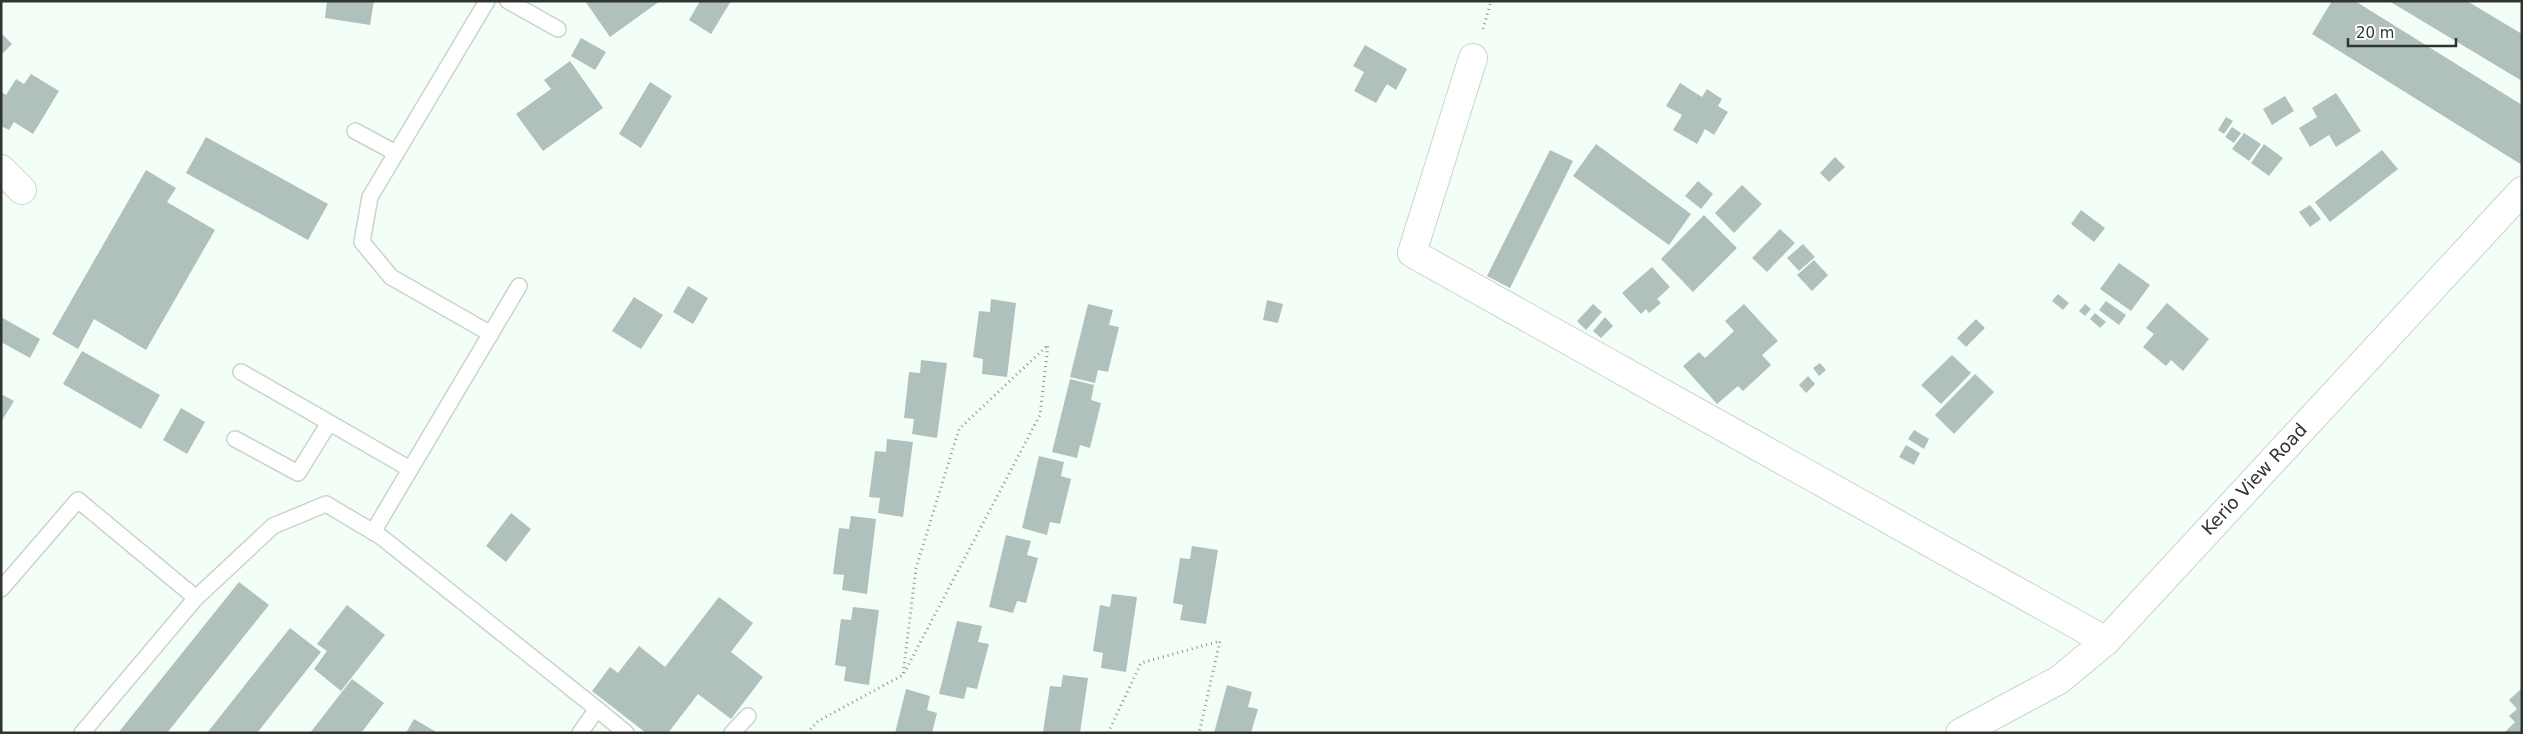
<svg xmlns="http://www.w3.org/2000/svg" width="2523" height="734" viewBox="0 0 2523 734" font-family="'DejaVu Sans',sans-serif">
	<style>
		.building { fill: #b0c0bd }
		.lines { fill: none; stroke-linecap: round; stroke-linejoin: round }
		.service-casing { stroke: #c9d4cb; stroke-width: 18 }
		.minor-casing { stroke: #c9d4cb; stroke-width: 30 }
		.path { stroke: #8d958e; stroke-width: 3; stroke-dasharray: 1 4; stroke-linecap: butt }
		.service { stroke: #fff; stroke-width: 15 }
		.minor { stroke: #fff; stroke-width: 28 }
		.labels { text-anchor: middle; dominant-baseline: central; stroke-width: 4.5; stroke-linejoin: round; paint-order: stroke }
		.street-label { font-size: 18px; fill: #303430; stroke: #fff }
	</style>
	<rect width="100%" height="100%" fill="#f3fff6"/>
	<g class="building">
		<path d="M327,1h47l-4,24 -45,-7z"/>
		<path d="M585,1h75l-50,36z"/>
		<path d="M700,1h31l-20,33 -22,-14z"/>
		<path d="M2332,1h23l167,104v60l-210,-131z"/>
		<path d="M2389,1h78l55,33v47z"/>
		<path d="M1,33l11,11 -11,11z"/>
		<path d="M581,38l25,14 -11,18 -24,-14z"/>
		<path d="M1365,45l42,24 -11,21 -9,-6 -11,19 -22,-12 10,-19 -11,-6z"/>
		<path d="M570,61l33,47 -60,43 -27,-37 35,-25 -7,-9z"/>
		<path d="M31,74l28,17 -26,43 -19,-12 -5,8 -8,-4v-34l5,3 10,-16 8,5z"/>
		<path d="M650,82l22,14 -31,52 -22,-14z"/>
		<path d="M1680,83l22,14 5,-8 15,10 -4,7 10,6 -14,23 -9,-6 -8,15 -24,-14 9,-15 -16,-9z"/>
		<path d="M2336,93l25,38 -25,16 -7,-12 -19,12 -11,-19 18,-11 -5,-9z"/>
		<path d="M2285,96l9,15 -22,14 -9,-16z"/>
		<path d="M2226,117l7,4 -9,13 -6,-4z"/>
		<path d="M2232,127l9,6 -7,10 -9,-6z"/>
		<path d="M2244,133l17,11 -12,17 -17,-12z"/>
		<path d="M206,137l122,67 -20,36 -122,-67z"/>
		<path d="M1596,144l95,70 -22,31 -96,-69z"/>
		<path d="M2264,144l19,14 -14,18 -18,-13z"/>
		<path d="M1550,150l23,11 -63,127 -23,-12z"/>
		<path d="M2382,150l16,19 -68,53 -15,-20z"/>
		<path d="M1835,157l10,10 -16,15 -9,-9z"/>
		<path d="M146,170l30,18 -9,14 48,28 -69,120 -52,-31 -16,30 -26,-15z"/>
		<path d="M1698,181l15,13 -12,15 -16,-13z"/>
		<path d="M1742,185l20,19 -28,29 -19,-20z"/>
		<path d="M2310,205l11,14 -11,8 -11,-15z"/>
		<path d="M2081,210l24,18 -11,14 -23,-18z"/>
		<path d="M1704,215l33,33 -44,44 -32,-33z"/>
		<path d="M1780,229l15,14 -28,29 -15,-14z"/>
		<path d="M1803,244l12,13 -16,14 -12,-13z"/>
		<path d="M1814,260l14,15 -16,16 -15,-16z"/>
		<path d="M2119,263l31,22 -19,26 -31,-22z"/>
		<path d="M1652,267l18,20 -13,12 4,4 -12,10 -3,-4 -5,5 -19,-21z"/>
		<path d="M688,286l20,12 -15,26 -20,-12z"/>
		<path d="M2058,294l11,9 -6,7 -11,-9z"/>
		<path d="M634,297l29,18 -22,34 -29,-18z"/>
		<path d="M991,299l25,4 -9,74 -25,-3 1,-15 -10,-2 6,-46 11,1z"/>
		<path d="M1267,300l16,4 -5,19 -15,-3z"/>
		<path d="M2106,301l20,14 -7,10 -20,-15z"/>
		<path d="M2167,303l42,36 -26,32 -12,-11 -5,6 -23,-19 11,-13 -8,-6z"/>
		<path d="M1088,304l25,6 -4,15 10,2 -11,45 -10,-2 -3,13 -25,-6z"/>
		<path d="M1593,304l9,8 -16,18 -9,-9z"/>
		<path d="M1744,304l34,37 -16,14 9,10 -28,26 -5,-5 -21,18 -34,-38 16,-14 6,6 29,-27 -9,-10z"/>
		<path d="M2085,304l6,5 -6,7 -6,-5z"/>
		<path d="M2095,313l11,9 -6,6 -10,-9z"/>
		<path d="M1,317l39,22 -10,19 -29,-16z"/>
		<path d="M1605,317l8,9 -12,12 -8,-7z"/>
		<path d="M1976,319l9,9 -19,19 -9,-9z"/>
		<path d="M82,351l78,44 -19,34 -78,-45z"/>
		<path d="M1952,355l19,18 -30,31 -20,-19z"/>
		<path d="M921,360l26,3 -10,75 -25,-4 2,-15 -10,-1 5,-46 11,1z"/>
		<path d="M1820,363l6,7 -7,6 -6,-8z"/>
		<path d="M1975,374l19,18 -40,42 -19,-19z"/>
		<path d="M1808,376l7,8 -9,9 -7,-8z"/>
		<path d="M1070,379l24,6 -3,15 10,3 -11,45 -10,-3 -3,13 -25,-6z"/>
		<path d="M1,394l13,7 -13,21z"/>
		<path d="M181,408l24,14 -18,32 -24,-14z"/>
		<path d="M1914,430l15,9 -5,10 -16,-10z"/>
		<path d="M887,439l26,3 -10,75 -25,-4 2,-15 -11,-1 6,-46 11,1z"/>
		<path d="M1906,445l14,8 -6,12 -15,-8z"/>
		<path d="M1039,456l25,6 -3,14 10,3 -11,45 -10,-2 -3,13 -25,-7z"/>
		<path d="M511,513l20,16 -25,33 -20,-16z"/>
		<path d="M851,516l25,3 -9,75 -25,-4 2,-15 -11,-1 6,-46 10,1z"/>
		<path d="M1006,535l25,6 -4,14 11,3 -12,45 -9,-2 -4,12 -24,-6z"/>
		<path d="M1192,546l26,4 -12,74 -26,-4 3,-15 -10,-2 7,-45 10,1z"/>
		<path d="M239,582l30,23 -102,128h-49z"/>
		<path d="M1112,594l25,3 -11,75 -25,-4 2,-15 -10,-2 7,-46 10,2z"/>
		<path d="M719,597l34,26 -22,29 32,25 -32,42 -33,-25 -30,39h-22l-54,-42 18,-24 8,6 21,-27 26,21z"/>
		<path d="M347,605l38,30 -44,56 -27,-22 13,-18 -10,-7z"/>
		<path d="M853,607l26,3 -10,75 -25,-4 2,-14 -11,-2 6,-46 10,1z"/>
		<path d="M957,621l25,5 -4,16 11,2 -12,45 -10,-2 -3,12 -25,-5z"/>
		<path d="M290,628l31,24 -64,81h-50z"/>
		<path d="M1063,675l25,3 -8,55 -37,-1 7,-46 11,1z"/>
		<path d="M352,679l32,24 -23,30h-51z"/>
		<path d="M1227,685l25,7 -4,15 10,2 -7,24h-37z"/>
		<path d="M2522,688v45h-15l-1,-2 9,-9 -6,-6 8,-7 -8,-9z"/>
		<path d="M906,689l24,7 -3,14 10,3 -5,20h-37z"/>
		<path d="M414,719l24,14h-32z"/>
	</g>
	<g class="lines">
		<defs>
			<g id="service">
				<path d="M487,1l-117,196 -8,45 29,35 100,57"/>
				<path d="M508,1l50,28"/>
				<path d="M355,131l41,22"/>
				<path d="M241,372l169,97"/>
				<path d="M235,439l63,34 31,-50"/>
				<path d="M373,532l146,-246"/>
				<path d="M1,589l77,-89 118,98"/>
				<path d="M597,709l29,24"/>
				<path d="M82,733l114,-135 77,-72 53,-22 54,32 217,173 -17,24"/>
				<path d="M732,733l16,-17"/>
			</g>
			<g id="minor">
				<path d="M1473,58l-61,195 694,388"/>
				<path d="M1,169l21,21"/>
				<path d="M1960,733l99,-53 47,-39 416,-450"/>
			</g>
		</defs>
		<use href="#service" class="service-casing"/>
		<use href="#minor" class="minor-casing"/>
		<g class="path">
			<path d="M1483,29l8,-28"/>
			<path d="M807,733l11,-12 85,-46 137,-260 8,-70 -89,84 -43,139 -13,107"/>
			<path d="M1108,733l33,-70 79,-22 -21,92"/>
		</g>
		<use href="#service" class="service"/>
		<use href="#minor" class="minor"/>
	</g>
	<g class="labels">
		<g class="street-label">
			<text transform="translate(2254 479) rotate(-47)">Kerio View Road</text>
		</g>
	</g>
	<rect width="2523" height="734" fill="none" stroke="#303430" stroke-width="5"/>
	<path d="M2348 38v8h108v-8" fill="none" stroke="#303430" stroke-width="2.5"/>
	<text x="2356" y="38" font-size="15" fill="#303430" stroke="#ffffff" stroke-width="4" paint-order="stroke">20 m</text>
</svg>
